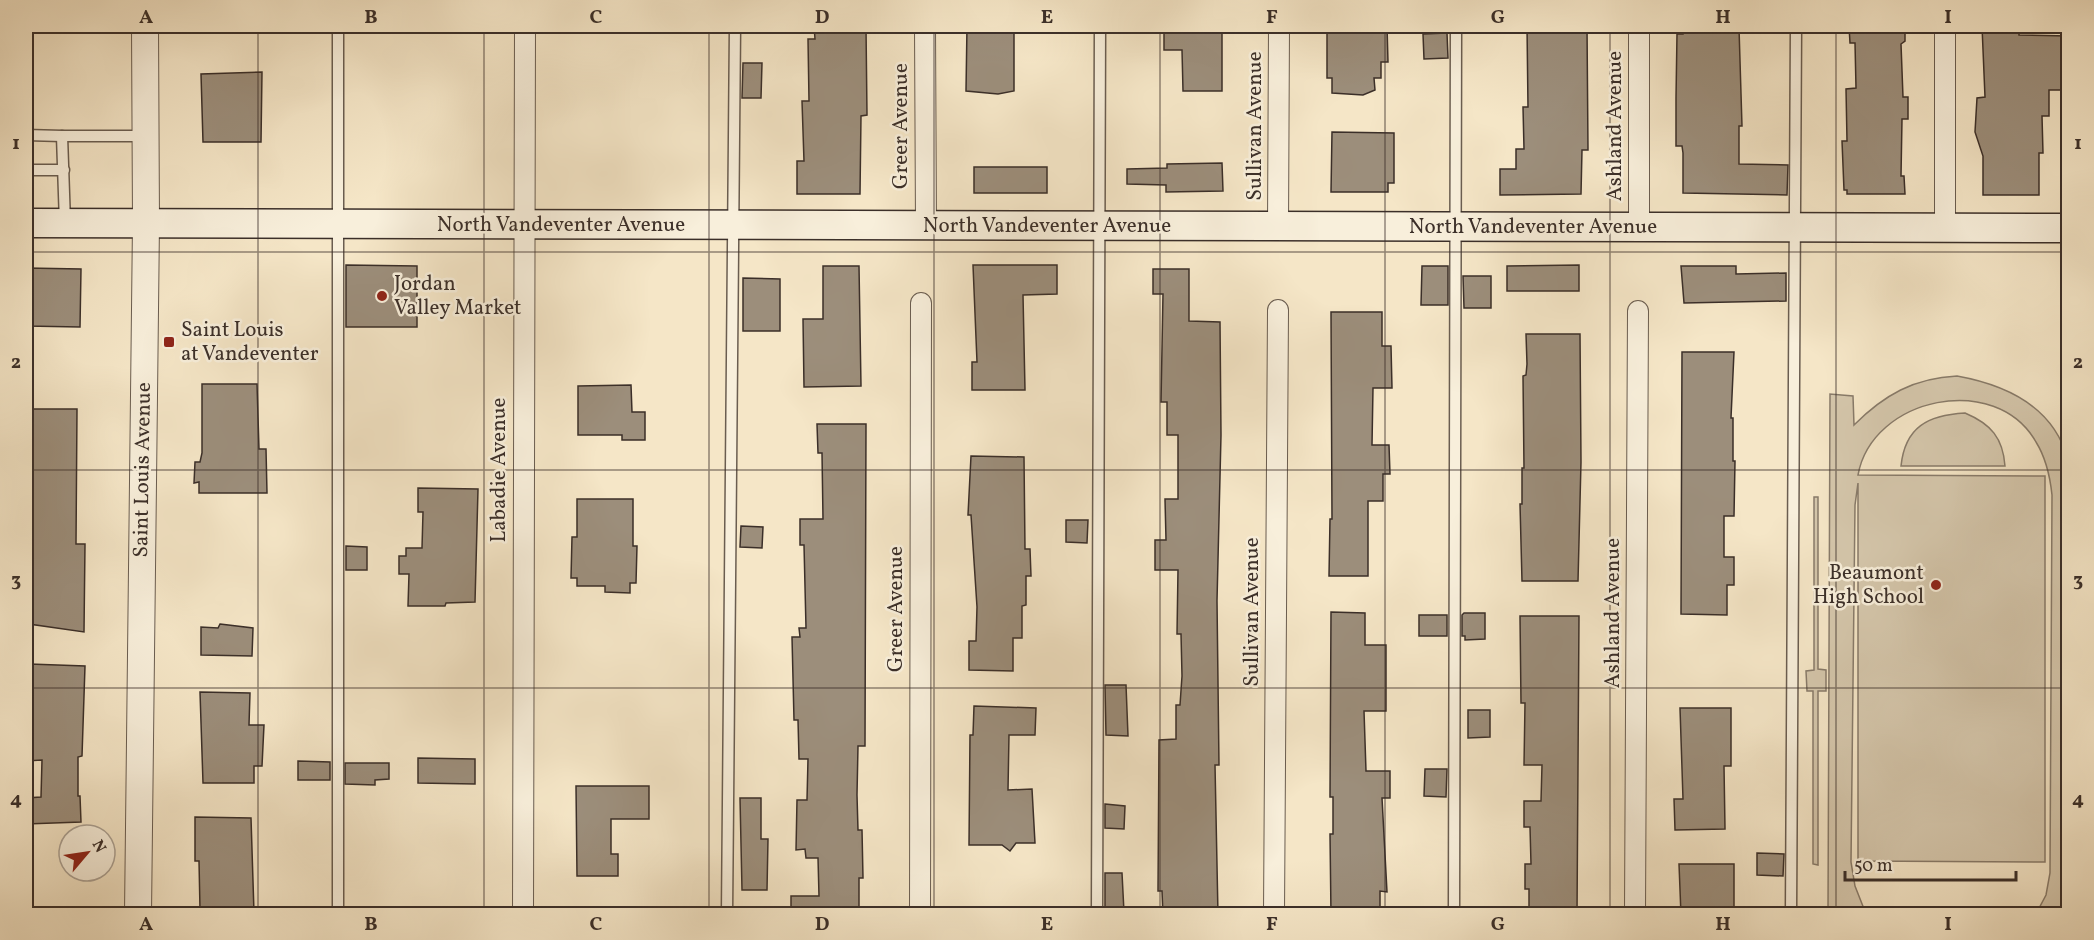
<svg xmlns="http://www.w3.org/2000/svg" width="2094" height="940" viewBox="0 0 2094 940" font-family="Vollkorn,serif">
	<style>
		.green { fill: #d5c7ac; stroke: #887b6a; stroke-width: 1.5 }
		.building { fill: #9c8e7b; stroke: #3b2f29; stroke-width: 1.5 }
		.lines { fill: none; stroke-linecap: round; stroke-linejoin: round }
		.service-casing { stroke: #6a5d50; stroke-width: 13 }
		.minor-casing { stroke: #6a5d50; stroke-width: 22 }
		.tertiary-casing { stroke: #6a5d50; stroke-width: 28 }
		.secondary-casing { stroke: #3b2f29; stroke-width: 31 }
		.service { stroke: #f8efdb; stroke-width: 10 }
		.minor { stroke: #f8efdb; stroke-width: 20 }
		.tertiary { stroke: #f8efdb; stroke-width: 26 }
		.secondary { stroke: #f8efdb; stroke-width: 28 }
		.grid { fill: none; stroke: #3b2f29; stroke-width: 1.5; stroke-opacity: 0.55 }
		.poi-dot { fill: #8f2418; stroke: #f8efdb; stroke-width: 2 }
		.labels { text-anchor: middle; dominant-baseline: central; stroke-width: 5; stroke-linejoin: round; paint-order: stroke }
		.street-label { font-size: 21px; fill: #3b2f29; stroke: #f8efdb }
		.poi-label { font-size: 21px; fill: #3b2f29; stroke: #f8efdb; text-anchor: start }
		.neatline { fill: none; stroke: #3b2f29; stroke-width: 2 }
		.grid-label { font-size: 20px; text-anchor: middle; font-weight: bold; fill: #3b2f29 }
	</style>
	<rect width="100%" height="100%" fill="#f5e6c7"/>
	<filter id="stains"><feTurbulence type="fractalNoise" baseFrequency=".00333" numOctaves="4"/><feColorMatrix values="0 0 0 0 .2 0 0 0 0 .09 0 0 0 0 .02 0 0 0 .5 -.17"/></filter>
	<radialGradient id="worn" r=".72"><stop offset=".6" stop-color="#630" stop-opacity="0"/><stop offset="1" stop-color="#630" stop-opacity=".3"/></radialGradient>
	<g class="green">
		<path d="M1957,376c50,9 97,31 111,84v442l-5,12h-27l10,-19 4,-22 2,-378c-2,-19 -6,-37 -16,-53 -40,-71 -164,-45 -178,33l187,1v386l-187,-1v-378l-3,22 -4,357 4,24 11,28h-38l2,-520 23,2 1,29c30,-30 60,-47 103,-49z"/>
		<path d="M1965,413c26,11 38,25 40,53h-104c4,-39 27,-51 64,-53z"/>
		<path d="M1814,497h4v172l8,1v21h-8v174l-5,-1v-173h-6l-1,-20 8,-1z"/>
	</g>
	<g class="building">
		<path d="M814,26l52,1 1,88 -6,1 -1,78h-63v-33h7l-2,-60h7l-1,-62h7z"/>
		<path d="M967,26h47v65l-16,3 -32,-3z"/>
		<path d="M1164,26h58v65h-39l-1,-41h-18z"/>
		<path d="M1333,26h54l1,36h-7v16h-7l1,12 -12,5 -31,-2v-15h-5v-45h5z"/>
		<path d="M1527,26h60l1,124h-6l-1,44 -81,1v-26h16v-20h8l-1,-42h5z"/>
		<path d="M1849,26h56v15l-4,3 2,53h5v22h-6l-1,57h3l1,18h-58v-4h-3l-2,-49h5l-1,-52 10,-1 -1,-45h-5z"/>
		<path d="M1982,26h37v9l49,1v54h-19v26h-7l1,37h-4v42h-56v-39l-8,-24 2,-34 8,-1z"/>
		<path d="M1683,27l56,1 3,98h-3v38l49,1 -1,30 -104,-2v-40l-1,-7h-6v-48l1,-64h6z"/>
		<path d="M1447,33l1,25 -24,1 -1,-25z"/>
		<path d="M743,63h19l-1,35h-19z"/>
		<path d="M262,72l-1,70h-58l-2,-68z"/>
		<path d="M1332,132l62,1v50h-6v9h-57z"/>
		<path d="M1222,163l1,28 -57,1v-7l-39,-1v-15l40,-1v-4z"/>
		<rect x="974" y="167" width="73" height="26"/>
		<path d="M346,265l71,1v61h-71z"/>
		<path d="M973,265h84v29l-34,1 2,95h-53v-28h5z"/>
		<path d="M1579,265v26h-72v-25z"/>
		<path d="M823,266h36l2,120 -57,1 -1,-68h20z"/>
		<path d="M1422,266h26v39h-27z"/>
		<path d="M1681,266h55v8l50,-1v28l-102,2z"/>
		<path d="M26,268l55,1 -1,58 -54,-1z"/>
		<path d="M1153,269h36v52l31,1 1,113 -4,166 2,164h-4l3,150h-55l-1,-24h-4l1,-151 17,-1v-34h4l2,-29 -1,-42h-4l1,-64h-23v-30h11l-1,-41h13v-64h-11v-33h-6l2,-108h-10z"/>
		<path d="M1463,276h28v32h-27z"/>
		<path d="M743,278l37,1v52h-37z"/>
		<path d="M1331,312h51v34h9l1,42h-19l-1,57h17l1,29h-7v27h-15v75h-39l1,-57h2z"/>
		<path d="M1526,334h54l1,128 -3,119h-56l-2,-77h2v-36h2l-1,-92 3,-1 1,-11z"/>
		<path d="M1682,352h52l-3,66h2v43h2l-1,55h-10v41h10v28h-7v30l-46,-1z"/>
		<path d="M202,384h55l2,65h7l1,44h-68v-11l-5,1 1,-21h5l2,-9z"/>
		<path d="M631,385l1,27h13v28h-23v-5h-44v-49z"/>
		<path d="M26,409h51l-1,135h9l-1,88 -55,-8 2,-23 -5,-18z"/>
		<path d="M817,424h49l-1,322h-7l-1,49 1,35h4l1,48h-4v37h-68v-19h28l-1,-38h-12l-1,-9 -9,1 1,-50h10l1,-41h-9l-1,-39h-4l-2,-83h8l-1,-9h7l-2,-83h-4v-26h23l-1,-66h-4z"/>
		<path d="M971,456l53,1 1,92h5l1,27h-5v29l-4,1v32h-9v33l-44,-1v-29h7l1,-34 -6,-92h-3z"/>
		<path d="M418,488l60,1 -3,113 -29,1 -1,3h-37l1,-32h-10v-18h7v-8h16l1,-36h-5z"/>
		<path d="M577,499h56v47h4l-1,37h-6v10l-25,-1v-6h-28v-8h-6l1,-41h5z"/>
		<path d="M1066,520h22l-1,23 -21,-1z"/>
		<path d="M741,526l22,1 -1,21 -22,-1z"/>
		<path d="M346,546l21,1v23h-21z"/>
		<path d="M1331,612l34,1v32h21v66h-22l2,60h24v27h-8l5,94 -7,-1v24h-49l-1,-81h3v-37h-3z"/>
		<path d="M1464,613h21v26l-20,1v-4h-3v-21z"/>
		<rect x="1419" y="615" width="28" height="21"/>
		<path d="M1520,616h59l-2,299h-48v-26h-4v-25h6l-1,-37h-6v-26h17l1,-36h-18l1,-62h-4z"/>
		<path d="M220,624l33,4 -1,28 -51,-1v-28l17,1z"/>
		<path d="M29,664l56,2 -3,90 -4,1v39h2l1,26 -55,2v-26l15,-1 1,-37 -16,1z"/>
		<path d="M1105,685h21l2,51 -22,-1z"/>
		<path d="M200,692l50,1 -1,32h15l-2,41h-8v17h-51z"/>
		<path d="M974,706l62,2 -1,27h-26l-1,55 24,-1 3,54h-19l-6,8 -8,-6h-33l1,-110h3z"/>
		<path d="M1680,708h51v58h-7l1,63 -50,1 -1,-31h9z"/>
		<path d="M1468,710h22v27l-22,1z"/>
		<path d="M418,758l57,1v25l-57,-1z"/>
		<path d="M298,761l32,1v18h-32z"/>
		<path d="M345,763h44v16l-14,1v5l-30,-1z"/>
		<path d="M1425,769h22l-1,28 -22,-1z"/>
		<path d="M576,786h73v33h-38v35h7v22h-41z"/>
		<path d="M740,798h21v41h7l-1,51h-25z"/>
		<path d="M1105,804l20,2 -1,23 -19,-1z"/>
		<path d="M195,817l56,1 3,95h-33l-5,-4h-16l-1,-48h-4z"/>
		<path d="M1757,853l27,1 -1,22 -26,-1z"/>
		<path d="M1679,864h55v51h-53z"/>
		<path d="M1105,873h17l2,39 -19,1z"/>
	</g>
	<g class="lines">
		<defs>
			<g id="service">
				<path d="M338,26v888"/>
				<path d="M26,135l36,1"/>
				<path d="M26,170h38"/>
				<path d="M65,223l-3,-87h83"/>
				<path d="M727,914l8,-888"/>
				<path d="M1097,914l3,-888"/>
				<path d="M1454,914l2,-888"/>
				<path d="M1791,914l5,-888"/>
			</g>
			<g id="minor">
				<path d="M925,26l1,200"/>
				<path d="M1639,26v201"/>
				<path d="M1945,26v202"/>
				<path d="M1278,227l1,-201"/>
				<path d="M523,914l2,-888"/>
				<path d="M920,914l1,-611"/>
				<path d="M1274,914l4,-604"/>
				<path d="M1635,914l3,-603"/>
			</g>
			<path id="tertiary" d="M138,914l8,-691 -1,-197"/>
			<path id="secondary" d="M26,223l2042,5"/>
		</defs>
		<use href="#service" class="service-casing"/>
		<use href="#minor" class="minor-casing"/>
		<use href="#tertiary" class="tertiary-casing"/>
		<use href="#secondary" class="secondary-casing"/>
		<use href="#service" class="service"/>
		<use href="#minor" class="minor"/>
		<use href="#tertiary" class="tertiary"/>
		<use href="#secondary" class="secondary"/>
	</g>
	<path class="grid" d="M258,26v888M484,26v888M709,26v888M934,26v888M1160,26v888M1385,26v888M1610,26v888M1836,26v888M26,252h2042M26,470h2042M26,688h2042"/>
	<g class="poi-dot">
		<circle cx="382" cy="296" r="6"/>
		<rect x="163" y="336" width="12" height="12" rx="3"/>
		<circle cx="1936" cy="585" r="6"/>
	</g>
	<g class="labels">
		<g class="street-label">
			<text transform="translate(901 126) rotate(-90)">Greer Avenue</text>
			<text transform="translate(1255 126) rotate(-90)">Sullivan Avenue</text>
			<text transform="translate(1615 126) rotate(-90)">Ashland Avenue</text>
			<text x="561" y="225">North Vandeventer Avenue</text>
			<text x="1047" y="226">North Vandeventer Avenue</text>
			<text x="1533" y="227">North Vandeventer Avenue</text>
			<text transform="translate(143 470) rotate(-89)">Saint Louis Avenue</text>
			<text transform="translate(499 470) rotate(-90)">Labadie Avenue</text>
			<text transform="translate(896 609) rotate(-90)">Greer Avenue</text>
			<text transform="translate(1252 612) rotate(-90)">Sullivan Avenue</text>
			<text transform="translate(1613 613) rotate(-90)">Ashland Avenue</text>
		</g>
		<g class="poi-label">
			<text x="394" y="284">Jordan<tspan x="394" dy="24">Valley Market</tspan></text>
			<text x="181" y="330">Saint Louis<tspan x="181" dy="24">at Vandeventer</tspan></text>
			<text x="1924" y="573" text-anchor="end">Beaumont<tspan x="1924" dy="24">High School</tspan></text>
		</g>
	</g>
	<rect width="2094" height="940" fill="none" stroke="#f5e6c7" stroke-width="66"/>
	<g transform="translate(87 853) rotate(61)"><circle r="28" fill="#f8efdb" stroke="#aca294" stroke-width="1.5"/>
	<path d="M0-4.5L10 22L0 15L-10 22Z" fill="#8f2418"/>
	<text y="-9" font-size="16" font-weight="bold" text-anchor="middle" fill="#3b2f29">N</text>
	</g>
	<path d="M1845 871v9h171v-9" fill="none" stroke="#3b2f29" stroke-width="3"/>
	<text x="1854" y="871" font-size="18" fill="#3b2f29" stroke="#f8efdb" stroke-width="4.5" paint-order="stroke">50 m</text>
	<rect x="33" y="33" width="2028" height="874" class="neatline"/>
	<g class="grid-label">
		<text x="146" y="23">A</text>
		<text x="371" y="23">B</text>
		<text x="596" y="23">C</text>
		<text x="822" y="23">D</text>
		<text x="1047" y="23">E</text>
		<text x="1272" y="23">F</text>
		<text x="1498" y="23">G</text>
		<text x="1723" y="23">H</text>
		<text x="1948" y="23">I</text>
		<text x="16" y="149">1</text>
		<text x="2078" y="149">1</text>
		<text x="16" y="368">2</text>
		<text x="2078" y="368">2</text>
		<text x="16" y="586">3</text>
		<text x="2078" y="586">3</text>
		<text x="16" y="805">4</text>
		<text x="2078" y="805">4</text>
		<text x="146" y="930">A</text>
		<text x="371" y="930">B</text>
		<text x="596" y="930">C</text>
		<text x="822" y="930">D</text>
		<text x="1047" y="930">E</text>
		<text x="1272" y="930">F</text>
		<text x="1498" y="930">G</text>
		<text x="1723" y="930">H</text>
		<text x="1948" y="930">I</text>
	</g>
	<rect width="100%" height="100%" filter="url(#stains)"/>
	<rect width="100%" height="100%" fill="url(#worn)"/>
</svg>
